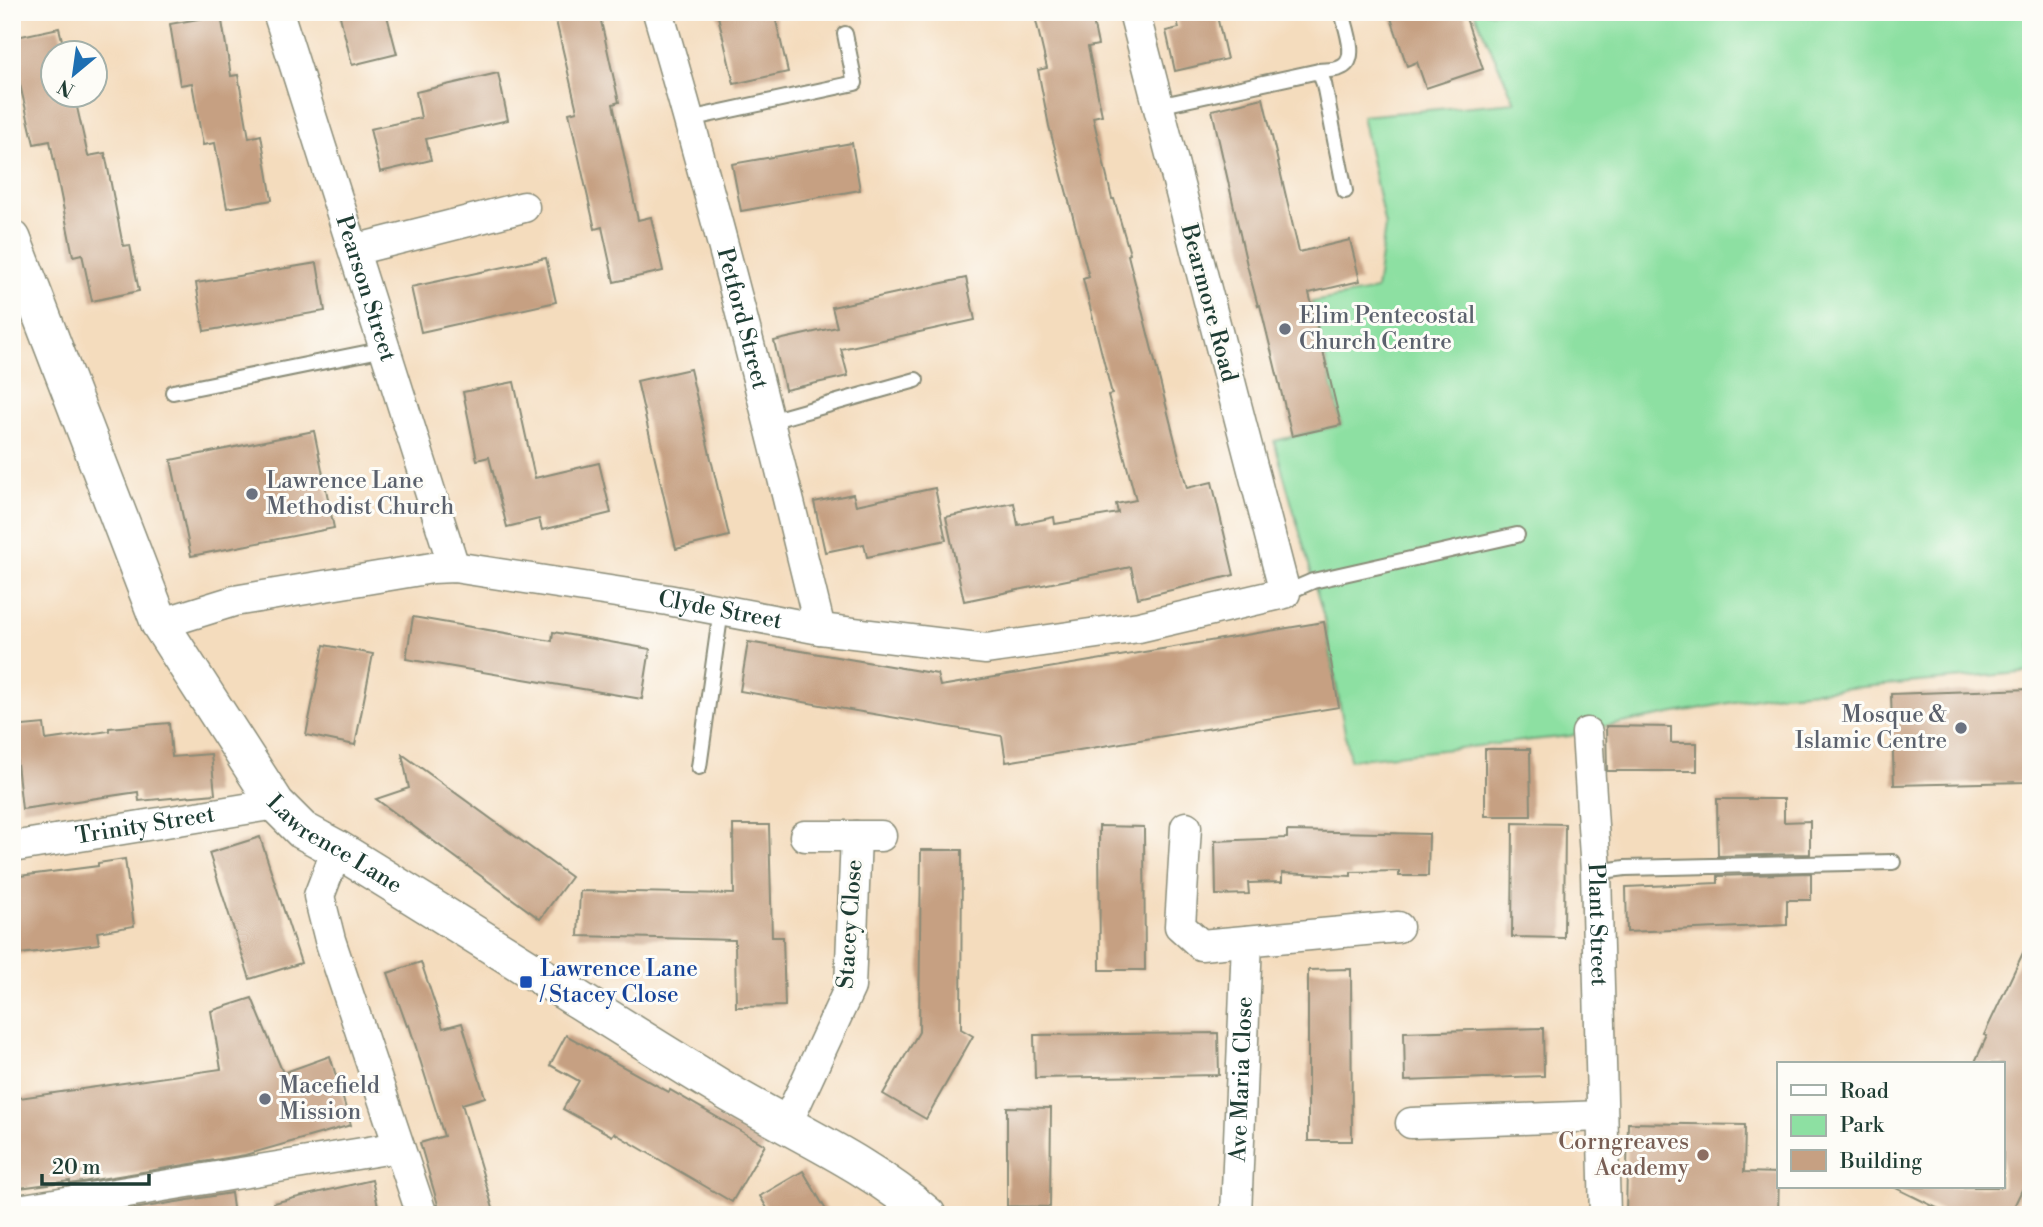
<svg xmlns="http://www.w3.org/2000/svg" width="2043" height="1227" viewBox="0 0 2043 1227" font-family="'Libre Bodoni',serif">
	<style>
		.green { fill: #8de0a2; stroke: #568e6b; stroke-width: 2 }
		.building { fill: #c6a082 }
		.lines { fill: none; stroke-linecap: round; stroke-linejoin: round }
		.service-casing { stroke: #8a8c78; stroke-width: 18 }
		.minor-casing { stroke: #8a8c78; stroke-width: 33 }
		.tertiary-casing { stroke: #8a8c78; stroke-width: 40 }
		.service { stroke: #fff; stroke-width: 14 }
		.minor { stroke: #fff; stroke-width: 30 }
		.tertiary { stroke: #fff; stroke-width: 37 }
		.worship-dot { fill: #6b7280; stroke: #fdfcf7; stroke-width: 2.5 }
		.transit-dot { fill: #1a4fb4; stroke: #fdfcf7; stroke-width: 2.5 }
		.education-dot { fill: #8d6e63; stroke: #fdfcf7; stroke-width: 2.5 }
		.labels { text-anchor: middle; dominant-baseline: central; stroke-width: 6; stroke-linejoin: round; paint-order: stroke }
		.street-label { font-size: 23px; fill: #1f3d34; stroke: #fdfcf7 }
		.worship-label { font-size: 23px; fill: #5b616d; stroke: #fdfcf7; text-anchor: start }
		.transit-label { font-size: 23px; fill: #164399; stroke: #fdfcf7; text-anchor: start }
		.education-label { font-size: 23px; fill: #785e54; stroke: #fdfcf7; text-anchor: end }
	</style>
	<rect width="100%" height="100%" fill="#fdfcf7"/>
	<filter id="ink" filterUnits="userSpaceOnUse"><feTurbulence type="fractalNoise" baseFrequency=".0143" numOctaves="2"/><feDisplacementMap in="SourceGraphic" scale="14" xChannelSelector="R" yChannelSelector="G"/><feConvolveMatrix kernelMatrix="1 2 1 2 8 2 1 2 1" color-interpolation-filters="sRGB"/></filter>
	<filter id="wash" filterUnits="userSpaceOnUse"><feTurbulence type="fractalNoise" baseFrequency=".00686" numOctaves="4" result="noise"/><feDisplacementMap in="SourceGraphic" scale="28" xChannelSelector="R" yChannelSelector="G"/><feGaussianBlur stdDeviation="1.57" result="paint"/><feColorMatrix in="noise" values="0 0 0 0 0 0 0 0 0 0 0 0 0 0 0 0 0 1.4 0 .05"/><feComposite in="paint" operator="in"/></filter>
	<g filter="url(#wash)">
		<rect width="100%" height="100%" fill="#f4dcbd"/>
		<path class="green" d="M1474,12h557v660l-259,23 -166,31 -36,10 -220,24 -26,-142 -50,-177 67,-16 -29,-123 64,-12 9,-64 -23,-110 153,-14z"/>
		<g id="blocks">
			<g class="building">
				<path d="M339,12h47l11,42 -45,11z"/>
				<path d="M554,12h45l20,90 -6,2 25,116 13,-3 12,54 -49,11 -12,-55 -7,2 -26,-116 8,-2z"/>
				<path d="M717,12h57l14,60 -54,12z"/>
				<path d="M1034,12h57l7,33 -10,2 14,68 -9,2 19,82h2l16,55 -2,1 59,233 25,-6 22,93 -96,23 -7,-31 -167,34 -18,-84 68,-14 4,22 36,-8 1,7 63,-11 -2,-9 20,-4 -28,-105 4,-1 -29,-115 6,-2 -40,-151 -11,-56 9,-2z"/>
				<path d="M1175,12h41l11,47 -52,12 -9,-40 13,-3z"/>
				<path d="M1389,12h75l19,57 -57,19 -9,-26 -10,4z"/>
				<path d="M221,15l10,61 7,-1 11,63 12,-3 11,65 -45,8 -12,-65 -12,2 -11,-62 -12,2 -10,-61z"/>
				<path d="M59,28l6,24h-13v42h22l14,62 17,-3 18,93 7,-1 9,46 -47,10 -10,-47 -9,2 -23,-115 -16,3 -22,-93v-13z"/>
				<path d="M498,73l10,47 -82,19 5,21 -51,12 -10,-43 51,-11 -5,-26z"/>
				<path d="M1263,98l36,154 51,-12 10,41 -51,12 32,132 -49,11 -32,-131 -2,1 -11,-41 -35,-155z"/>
				<path d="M852,143l8,47 -119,21 -9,-47z"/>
				<path d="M546,258l10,44 -135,30 -10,-45z"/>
				<path d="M317,263l8,48 -121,20 -8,-48z"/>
				<path d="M966,278l9,42 -134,29 7,27 -63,14 -11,-49 63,-14 -5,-20z"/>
				<path d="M690,369l39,167 -53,13 -39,-168z"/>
				<path d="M514,382l21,96 64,-15 12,50 -69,17 -3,-11 -32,8 -18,-70 -12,3 -14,-68z"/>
				<path d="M314,431l20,97 -143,28 -20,-96z"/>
				<path d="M935,488l11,52 -79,17 -3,-13 -39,8 -11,-50 39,-8 3,11z"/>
				<path d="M413,617l139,24 1,-9 97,17 -8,50 -236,-40z"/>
				<path d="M1324,622l15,85 -333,55 -4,-26 -262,-45 8,-49 189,32 3,12z"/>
				<path d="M324,645l49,9 -18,91 -49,-10z"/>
				<path d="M2031,689v73h-6v20l-131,3 -3,-91z"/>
				<path d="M169,723l3,34 39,-3 4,40 -76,7 -1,-9 -116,17 -9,-82 31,-3 2,16 63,-9v-3z"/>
				<path d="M1606,726l65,1v16h26v28h-90z"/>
				<path d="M1485,749h45l1,67h-46z"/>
				<path d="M402,754l169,123 -31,42 -164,-120 33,-11z"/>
				<path d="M1717,799h67v23l26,-1v33l-92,2z"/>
				<path d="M1513,823l52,1 -1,114 -52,-1z"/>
				<path d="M733,825h36l3,112h11l2,69 -49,1 -1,-67 -157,-4 2,-45 154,3z"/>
				<path d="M1099,826l45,1 1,143h-45z"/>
				<path d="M1287,831l142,3 -1,42h-29v-5l-48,1v4l-69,-3v9l-34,1 1,11 -33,1 -1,-54 72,-3z"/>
				<path d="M260,837l41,126 -51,16 -41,-126z"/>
				<path d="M921,850h41l-1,179 12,7 -47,83 -43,-25 36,-62z"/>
				<path d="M125,859l9,67 -37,6 2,12 -87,11v-78l86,-11v-3z"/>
				<path d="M1811,873v27h-24v25l-160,7 -1,-45 92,-4v-7z"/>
				<path d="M2031,936v235l-21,44h-59l-57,-28h109v-123h-29l13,-28 -3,-1z"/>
				<path d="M421,962l22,66 19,-5 23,74 -23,7 33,111h-54l-21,-72 24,-7 -35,-111 -2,1 -19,-53z"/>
				<path d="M1351,969l1,172h-44v-171z"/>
				<path d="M252,998l31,75 47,-17 21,69 -106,30 -175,29v-3l-58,8v-90l209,-30 -10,-58z"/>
				<path d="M1543,1028l1,48 -139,5 -1,-49z"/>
				<path d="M1218,1033l1,42 -184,3 -1,-43z"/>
				<path d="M566,1035l103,57 1,-2 95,55 -33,57 -118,-69 -2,3 -49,-27 16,-28 -29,-16z"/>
				<path d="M1007,1107l44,1 -1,99 -43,-1z"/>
				<path d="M1628,1123l117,2 -1,47 35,1 -1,42h-152z"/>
				<path d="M803,1171l26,44h-58l-11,-19z"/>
				<path d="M372,1180l8,35h-105l-2,-12z"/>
				<path d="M231,1193l3,22h-137z"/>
			</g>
		</g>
	</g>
	<g filter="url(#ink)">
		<use href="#blocks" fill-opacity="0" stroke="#8a8c78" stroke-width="2"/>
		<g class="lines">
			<defs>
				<g id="service">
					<path d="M1319,71c7,-1 16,0 23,-4 17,-8 3,-41 0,-55"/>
					<path d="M1158,106l161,-35 5,13 21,107"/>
					<path d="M689,119l166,-36 -10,-49"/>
					<path d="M173,392l212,-43"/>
					<path d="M770,421l146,-41"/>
					<path d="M1285,593l28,-12 204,-46"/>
					<path d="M699,767l22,-157"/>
					<path d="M1596,872l29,-4 268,-6"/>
				</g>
				<g id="minor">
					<path id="s1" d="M278,12l176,555"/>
					<path id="s2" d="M658,12c60,204 112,410 162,617"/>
					<path d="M354,250l170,-43"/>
					<path id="s3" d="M160,624l74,-23 198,-33 22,-1 214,33 152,29 166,20 153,-22 146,-34 -151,-581"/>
					<path id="s4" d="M1587,733l9,139 9,343"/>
					<path d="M1186,827l-6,99 21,19 197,-18"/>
					<path d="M805,836h76"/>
					<path id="s5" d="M12,847l264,-43"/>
					<path d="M337,849l-18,47 11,44 92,275"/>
					<path d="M1411,1123l191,-7"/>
					<path d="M786,1125l64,-138 6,-151"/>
					<path d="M12,1211l387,-64"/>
					<path id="s6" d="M1236,1215l11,-274"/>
				</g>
				<g id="tertiary">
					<path id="s7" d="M12,239l148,385 116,180 26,26 35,19c128,78 254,160 382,238 69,42 147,74 208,128"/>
				</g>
			</defs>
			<use href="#service" class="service-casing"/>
			<use href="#minor" class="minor-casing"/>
			<use href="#tertiary" class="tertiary-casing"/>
			<use href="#service" class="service"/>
			<use href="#minor" class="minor"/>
			<use href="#tertiary" class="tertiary"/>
		</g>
	</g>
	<g class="worship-dot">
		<circle cx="1285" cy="329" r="7"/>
		<circle cx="252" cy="494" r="7"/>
		<circle cx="1961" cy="728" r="7"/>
		<circle cx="265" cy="1099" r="7"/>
	</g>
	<rect class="transit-dot" x="519" y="975" width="14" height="14" rx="3.5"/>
	<circle class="education-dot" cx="1703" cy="1155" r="7"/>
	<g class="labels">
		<g class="street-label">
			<text stroke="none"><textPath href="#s1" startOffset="290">Pearson Street</textPath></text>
			<text transform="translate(1209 303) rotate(75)">Bearmore Road</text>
			<text stroke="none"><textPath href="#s2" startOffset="318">Petford Street</textPath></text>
			<text stroke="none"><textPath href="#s3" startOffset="570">Clyde Street</textPath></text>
			<text stroke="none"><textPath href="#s5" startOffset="135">Trinity Street</textPath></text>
			<text stroke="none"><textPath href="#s7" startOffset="698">Lawrence Lane</textPath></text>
			<text transform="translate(850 924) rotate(-86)">Stacey Close</text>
			<text stroke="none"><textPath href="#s4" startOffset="192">Plant Street</textPath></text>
			<text stroke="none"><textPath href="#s6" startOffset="136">Ave Maria Close</textPath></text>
		</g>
		<g class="worship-label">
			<text x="1299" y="316">Elim Pentecostal<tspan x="1299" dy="26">Church Centre</tspan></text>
			<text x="266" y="481">Lawrence Lane<tspan x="266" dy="26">Methodist Church</tspan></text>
			<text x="1947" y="715" text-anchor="end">Mosque &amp;<tspan x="1947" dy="26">Islamic Centre</tspan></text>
			<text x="279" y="1086">Macefield<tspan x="279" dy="26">Mission</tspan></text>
		</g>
		<g class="transit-label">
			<text x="540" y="969">Lawrence Lane<tspan x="540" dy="26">/ Stacey Close</tspan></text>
		</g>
		<g class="education-label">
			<text x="1689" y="1142">Corngreaves<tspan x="1689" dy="26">Academy</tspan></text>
		</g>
	</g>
	<rect width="2043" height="1227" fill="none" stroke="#fdfcf7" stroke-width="42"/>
	<rect x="1777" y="1062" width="228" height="126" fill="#fdfcf7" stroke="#a4b0a9" stroke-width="2"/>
	<rect x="1791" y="1085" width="35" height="10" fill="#ffffff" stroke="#a4b0a9" stroke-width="2"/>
	<text x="1840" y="1098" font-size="21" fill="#1f3d34">Road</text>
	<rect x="1791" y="1115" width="35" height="21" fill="#8de0a2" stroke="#a4b0a9" stroke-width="2"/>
	<text x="1840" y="1132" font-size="21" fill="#1f3d34">Park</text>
	<rect x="1791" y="1150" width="35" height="21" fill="#c6a082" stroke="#a4b0a9" stroke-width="2"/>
	<text x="1840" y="1168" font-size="21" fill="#1f3d34">Building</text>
	<g transform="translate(74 74) rotate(209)"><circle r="33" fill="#fdfcf7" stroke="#a4b0a9" stroke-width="2"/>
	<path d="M0-5L12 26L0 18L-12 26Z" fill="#1f6fb2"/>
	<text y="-10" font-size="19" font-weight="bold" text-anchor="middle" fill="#1f3d34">N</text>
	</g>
	<path d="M42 1174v10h107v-10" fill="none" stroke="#1f3d34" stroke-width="3.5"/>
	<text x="52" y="1174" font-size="21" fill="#1f3d34" stroke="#fdfcf7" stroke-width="5" paint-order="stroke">20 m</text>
</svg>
